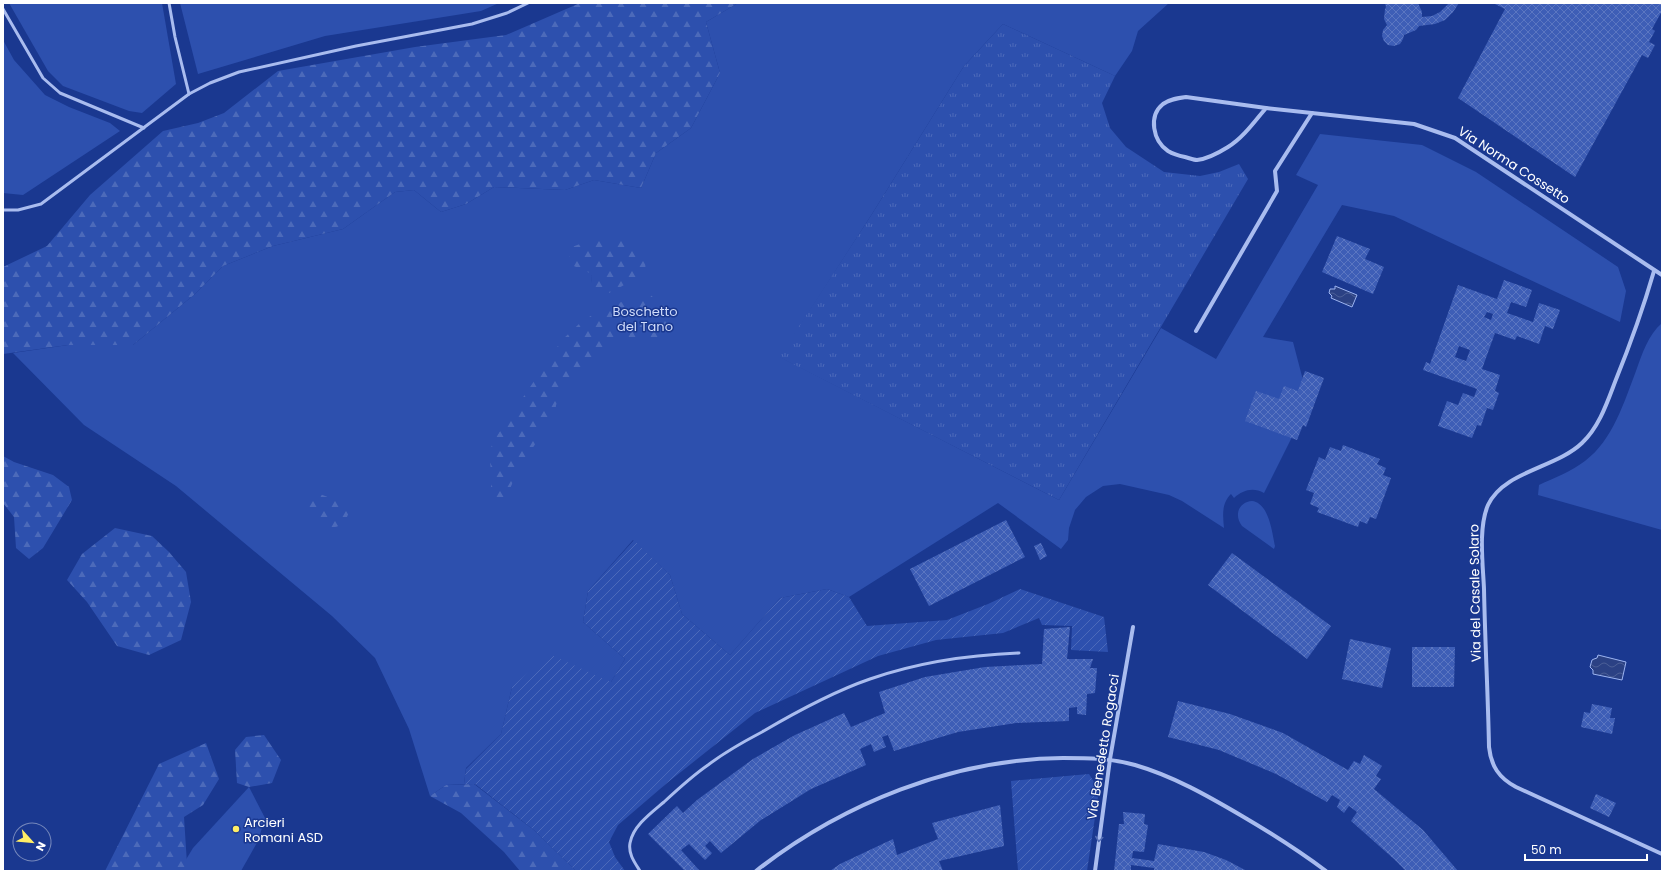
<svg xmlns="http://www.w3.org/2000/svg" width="1665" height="874" viewBox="0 0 1665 874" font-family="Poppins,sans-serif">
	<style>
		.grass { fill: #2d50ae; fill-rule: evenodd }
		.forest { fill: url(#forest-firs) }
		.park { fill: url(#park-tufts) }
		.garden { fill: url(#garden-furrows) }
		.water { fill: url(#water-waves); stroke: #9cb4f1 }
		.building { fill: url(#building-cross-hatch); fill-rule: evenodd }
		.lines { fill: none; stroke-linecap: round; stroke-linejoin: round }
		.lane { stroke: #a9bcef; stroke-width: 3 }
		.street { stroke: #a9bcef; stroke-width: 4 }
		.oneway { stroke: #536db6 }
		.poi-dot { fill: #fe6; stroke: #1a3890; stroke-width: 1.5 }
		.labels { text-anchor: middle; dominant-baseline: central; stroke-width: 3; stroke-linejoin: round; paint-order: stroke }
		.street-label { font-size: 13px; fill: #fff; stroke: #1a3890 }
		.park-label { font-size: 13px; fill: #cfdbfa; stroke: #1a3890 }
		.poi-label { font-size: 13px; fill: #fff; stroke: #1a3890; text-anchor: start }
	</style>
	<defs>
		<pattern id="forest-firs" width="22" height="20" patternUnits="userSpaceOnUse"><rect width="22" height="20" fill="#2d50ae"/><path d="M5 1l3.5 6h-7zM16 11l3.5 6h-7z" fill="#4c6aba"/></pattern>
		<pattern id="park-tufts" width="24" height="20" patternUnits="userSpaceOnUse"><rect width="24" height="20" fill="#2d50ae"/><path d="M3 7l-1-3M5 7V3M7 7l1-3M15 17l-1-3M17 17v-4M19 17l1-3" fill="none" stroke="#4c6aba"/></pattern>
		<pattern id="garden-furrows" width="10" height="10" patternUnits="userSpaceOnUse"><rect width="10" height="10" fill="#2d50ae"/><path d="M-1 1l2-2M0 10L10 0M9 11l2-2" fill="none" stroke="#4c6aba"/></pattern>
		<pattern id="water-waves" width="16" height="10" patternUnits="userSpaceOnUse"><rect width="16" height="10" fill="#2b4184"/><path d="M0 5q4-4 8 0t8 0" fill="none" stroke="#4b5e96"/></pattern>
		<pattern id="building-cross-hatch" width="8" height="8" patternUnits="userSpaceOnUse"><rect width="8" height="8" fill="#3e5eb6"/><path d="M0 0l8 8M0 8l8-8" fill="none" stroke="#5b76c1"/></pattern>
	</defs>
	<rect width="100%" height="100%" fill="#1a3890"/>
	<g class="grass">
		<path d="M9,3h153l14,81 -34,29 -13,-2 -66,-25 -15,-15z"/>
		<path d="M180,3h319l-18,8 -156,25 -127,38z"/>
		<path d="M738,3h431l-31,28 -6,20 -17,25 -112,-52 -39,42 -92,148 -92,143 279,143 102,-172 55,31 102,-174 -22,-10 24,-41 102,11 54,27 142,95 8,24 -6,31 -226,-106 -52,-11 -79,132 30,5 16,61 -45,90c-11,-6 -21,-3 -30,5l-3,-4c-10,10 -8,22 -7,34l-42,-27 -13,-6 -49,-11 -17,2 -17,11 -11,13 -6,18 -1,12 -7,9 -63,-46 -149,94 -22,-8 -47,9 -50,57 -48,-41 -12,-39 -37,-35 -45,51 -5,31 42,37 -14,23 -99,5 -11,47 -35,34 -2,16 -18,1 -16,11 -21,-67 -34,-71 -43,-42 -156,-130 -92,-61 -71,-72 55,-8h65l62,-51 28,-28 50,-20 70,-17 52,-37 19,-2 27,22 25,-8 28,-17 71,3 29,-10 47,8 15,-35 35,-25 29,-55 -14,-51zM592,274l17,19h-18z"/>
		<path d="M3,40l11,20 31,35 24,12 41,16 10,8 -97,64 -20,-2z"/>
		<path d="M1662,323v207l-124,-35 1,-10c15,-7 33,-14 46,-24 28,-21 39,-59 51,-90 6,-17 12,-36 26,-48z"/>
		<path d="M1252,501c17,2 20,31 23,45l-1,3 -32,-23c-8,-10 -4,-24 10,-25z"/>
		<path d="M249,787l16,31 -7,23 -17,30h-62l14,-23z"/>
	</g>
	<g class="forest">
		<path d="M580,3h158l-32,19 14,51 -29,55 -35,25 -15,35 -47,-8 -29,10 -71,-3 -28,17 -25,8 -27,-22 -19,2 -52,37 -70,17 -50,20 -28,28 -62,51h-65l-65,9v-87l44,-21 43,-51 73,-64 35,-8 26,-10 54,-42 137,-24 91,-12z"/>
		<path d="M593,239l30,2 23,14 -1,19 -36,19h-19l2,-19 -25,-11 5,-16z"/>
		<path d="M648,293l23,19 -6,18 -5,7 -8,3 -13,-2 -19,2 -25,17 -8,7 -6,12 -20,19 -5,10 -1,11 -3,7 -10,8 -8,15 -13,17 -12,28 -14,16 -6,-7 3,-20 -3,-27 5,-13 68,-100 17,-16 29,-20 22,-3z"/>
		<path d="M3,456l11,6 39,13 16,12 3,13 -29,48 -14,11 -13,-11 -2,-31 -11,-14z"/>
		<path d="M320,494l18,7 11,11c-5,14 -11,16 -26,16l-16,-22z"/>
		<path d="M115,528l37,8 17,16 17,20 5,30 -10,38 -32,15 -32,-9 -30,-44 -20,-22 15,-26z"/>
		<path d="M264,735l17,25 -9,23 -23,4 -12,-4 -2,-33 11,-13z"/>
		<path d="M206,743l13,36 -16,26 -19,12 3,47 -5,7h-77l54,-107z"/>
		<path d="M474,784l61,47 41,40h-56l-16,-19 -43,-39 -31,-17 16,-11z"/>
	</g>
	<path class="park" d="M1003,24l112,52 -13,27 8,25 16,19 38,25 36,4 19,-4 20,-8 9,15 -189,321 -280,-143 93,-143 92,-148z"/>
	<g class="garden">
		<path d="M634,540l36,35 12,39 48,41 50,-57 47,-9 22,8 18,29 80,-6 41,-16 32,-15 84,28 4,35 -37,-2 1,-24 -30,-1 -3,-7 -36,15 -67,7 -58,16 -123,57 -88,70 -49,42 -9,17 6,15 10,14h-49l-41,-40 -60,-47h-11l2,-15 35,-35 11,-47 37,-33 62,28 14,-23 -42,-37 5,-31z"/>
		<path d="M1089,774l10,16 -12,81h-69l-7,-90z"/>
	</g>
	<g class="water">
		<path d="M1335,286l22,9 -5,12 -21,-9 1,-2 -3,-3 1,-4h5z"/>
		<path d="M1598,655l28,7 -4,18 -29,-6v-4l-3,-3 2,-7 2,-1 3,-1z"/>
	</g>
	<g class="building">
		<path d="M1385,3h33l4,9v5l10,-1 8,-4 9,-9h10l-6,9 -8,8 -10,4 -16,2 -3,4 -12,5 -1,4 -3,5 -6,2 -6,-1 -4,-4 -2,-5 1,-6 4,-5 -3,-6 1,-10 1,-2z"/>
		<path d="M1493,3h169v8l-10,18 3,2 -6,11 6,3 -7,13 -6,-3 -67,122 -117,-79 47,-89z"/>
		<path d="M1337,236l33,13 -5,10 19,8 -11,27 -51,-22z"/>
		<path d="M1504,280l28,10 -6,17 -15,-5 -4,11 26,9 6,-19 21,7 -7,19 -8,-3 -6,18 -22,-8 -2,4 -20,-7 -13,36 18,6 -5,16 4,2 -6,17 -6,-2 -6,18 -4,-1 -5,13 -34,-12 9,-25 11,4 5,-12 11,4 3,-8 -54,-19 3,-8 4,2 28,-79 39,14zM1487,312l6,2 -2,6 -7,-3zM1459,346l11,4 -4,11 -11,-4z"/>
		<path d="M1305,371l19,7 -18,49 -3,-2 -6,15 -52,-19 11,-30 23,8 5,-13 14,5z"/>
		<path d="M1343,445l37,14 -3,5 9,4 -3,7 8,3 -15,41 -6,-2 -3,7 -7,-3 -2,6 -41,-15 2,-4 -9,-4 4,-11 -8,-3 13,-33 6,3 5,-13 11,4z"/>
		<path d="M1006,520l19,37 -96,49 -19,-37z"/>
		<path d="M1041,543l6,13 -7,4 -6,-14z"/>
		<path d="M1232,553l99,73 -24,33 -99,-74z"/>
		<path d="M1070,627l-3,32h26l-3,9h7l-2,25 -8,1 -1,21 -9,-1v-7l-8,1v13l-53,2 -58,9 -64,19 -6,-16 -6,2 4,10 -12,5 -3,-8 -11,5 6,16 -55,24 -50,31 -40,33 -11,-12 -5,5 7,7 -7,7 -16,-16 -8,6 18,20 -1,1h-13l-37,-37 29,-28 6,7 14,-13 56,-41 42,-24 49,-22 7,14 34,-14 -6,-21 46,-15 60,-10 57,-3 2,-35z"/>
		<path d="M1350,639l41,9 -9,40 -40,-9z"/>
		<path d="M1412,647h43l-1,40h-42z"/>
		<path d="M1178,701l52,13 53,19 65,37 6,-9 6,3 4,-9 18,11 -6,10 5,3 -7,10 49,41 35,41h-52l-11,-11 -44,-39 6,-9 -8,-6 -5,7 -7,-6 3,-7 -8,-5 -5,7 -51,-28 -57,-24 -51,-13z"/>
		<path d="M1592,704l20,4 -2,10h5l-3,16 -31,-7 3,-15 6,1z"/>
		<path d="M1596,794l20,9 -7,14 -19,-9z"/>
		<path d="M1000,805l4,41 -65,15 4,10h-33l-1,-2 -3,2h-76l10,-7 53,-25 4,16 41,-16 -6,-16z"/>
		<path d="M1123,812l22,2 -1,10 4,1 -4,27 -11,-1 -1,7 22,3 4,-17 46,8 22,8 21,11h-93v-3l-23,-3v6h-17l5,-47h5z"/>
	</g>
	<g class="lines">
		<g class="lane">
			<path d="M169,3l6,34 14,57"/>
			<path d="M3,9l40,69 17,15 84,35"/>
			<path d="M3,210h15l23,-6 148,-110 21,-11 29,-11 117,-26 116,-22 35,-11 21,-10"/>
			<path d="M640,871c-5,-8 -12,-17 -10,-28 3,-17 21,-30 34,-41 14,-13 28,-26 44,-37 17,-13 35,-23 54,-33 34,-20 70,-40 108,-53 49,-17 98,-24 149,-26"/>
		</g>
		<g class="street">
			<path d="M1186,97l80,11c-11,13 -23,30 -38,39 -8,5 -21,12 -31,13 -3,0 -8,-2 -12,-3 -5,-1 -12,-3 -17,-6 -15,-10 -20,-35 -5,-47 7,-5 15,-6 23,-7z"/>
			<path d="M1266,108l148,16 41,14 207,137"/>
			<path d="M1654,271c-11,38 -24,74 -39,111 -8,21 -16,45 -33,61 -26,25 -78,28 -94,62 -10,23 -5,60 -4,84 1,53 4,105 5,158 2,19 10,31 27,40l146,67"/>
			<path d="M1196,331l81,-140 -2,-20 37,-58"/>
			<path d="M756,871c87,-68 197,-112 307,-113 24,0 48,0 72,7 38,11 73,31 107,51 29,17 57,35 84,55"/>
			<path d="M1095,871l15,-112 23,-132"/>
		</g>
	</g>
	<defs><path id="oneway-chevron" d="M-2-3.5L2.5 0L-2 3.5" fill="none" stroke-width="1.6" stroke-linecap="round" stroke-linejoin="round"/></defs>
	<use class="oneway" href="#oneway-chevron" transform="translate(1099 839) rotate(98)"/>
	<circle class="poi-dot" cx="236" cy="829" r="4"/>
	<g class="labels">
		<g class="street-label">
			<text transform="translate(1514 165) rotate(33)">Via Norma Cossetto</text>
			<text transform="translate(1475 593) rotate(-91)">Via del Casale Solaro</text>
			<text transform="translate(1103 747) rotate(-81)">Via Benedetto Rogacci</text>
		</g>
		<g class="park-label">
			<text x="645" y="311">Boschetto<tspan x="645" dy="15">del Tano</tspan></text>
		</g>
		<g class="poi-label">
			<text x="244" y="822">Arcieri<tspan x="244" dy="15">Romani ASD</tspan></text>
		</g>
	</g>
	<rect width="1665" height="874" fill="none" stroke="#ffffff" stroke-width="8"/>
	<g transform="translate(32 842) rotate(117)"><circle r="19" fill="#1a3890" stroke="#7688bc"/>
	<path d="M0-3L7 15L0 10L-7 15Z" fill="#ffee66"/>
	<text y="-6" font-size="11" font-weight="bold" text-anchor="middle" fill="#ffffff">N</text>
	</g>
	<path d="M1525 854v6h122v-6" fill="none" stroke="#ffffff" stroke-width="2"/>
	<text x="1531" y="854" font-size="12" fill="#ffffff" stroke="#1a3890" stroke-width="3" paint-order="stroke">50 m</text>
</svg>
